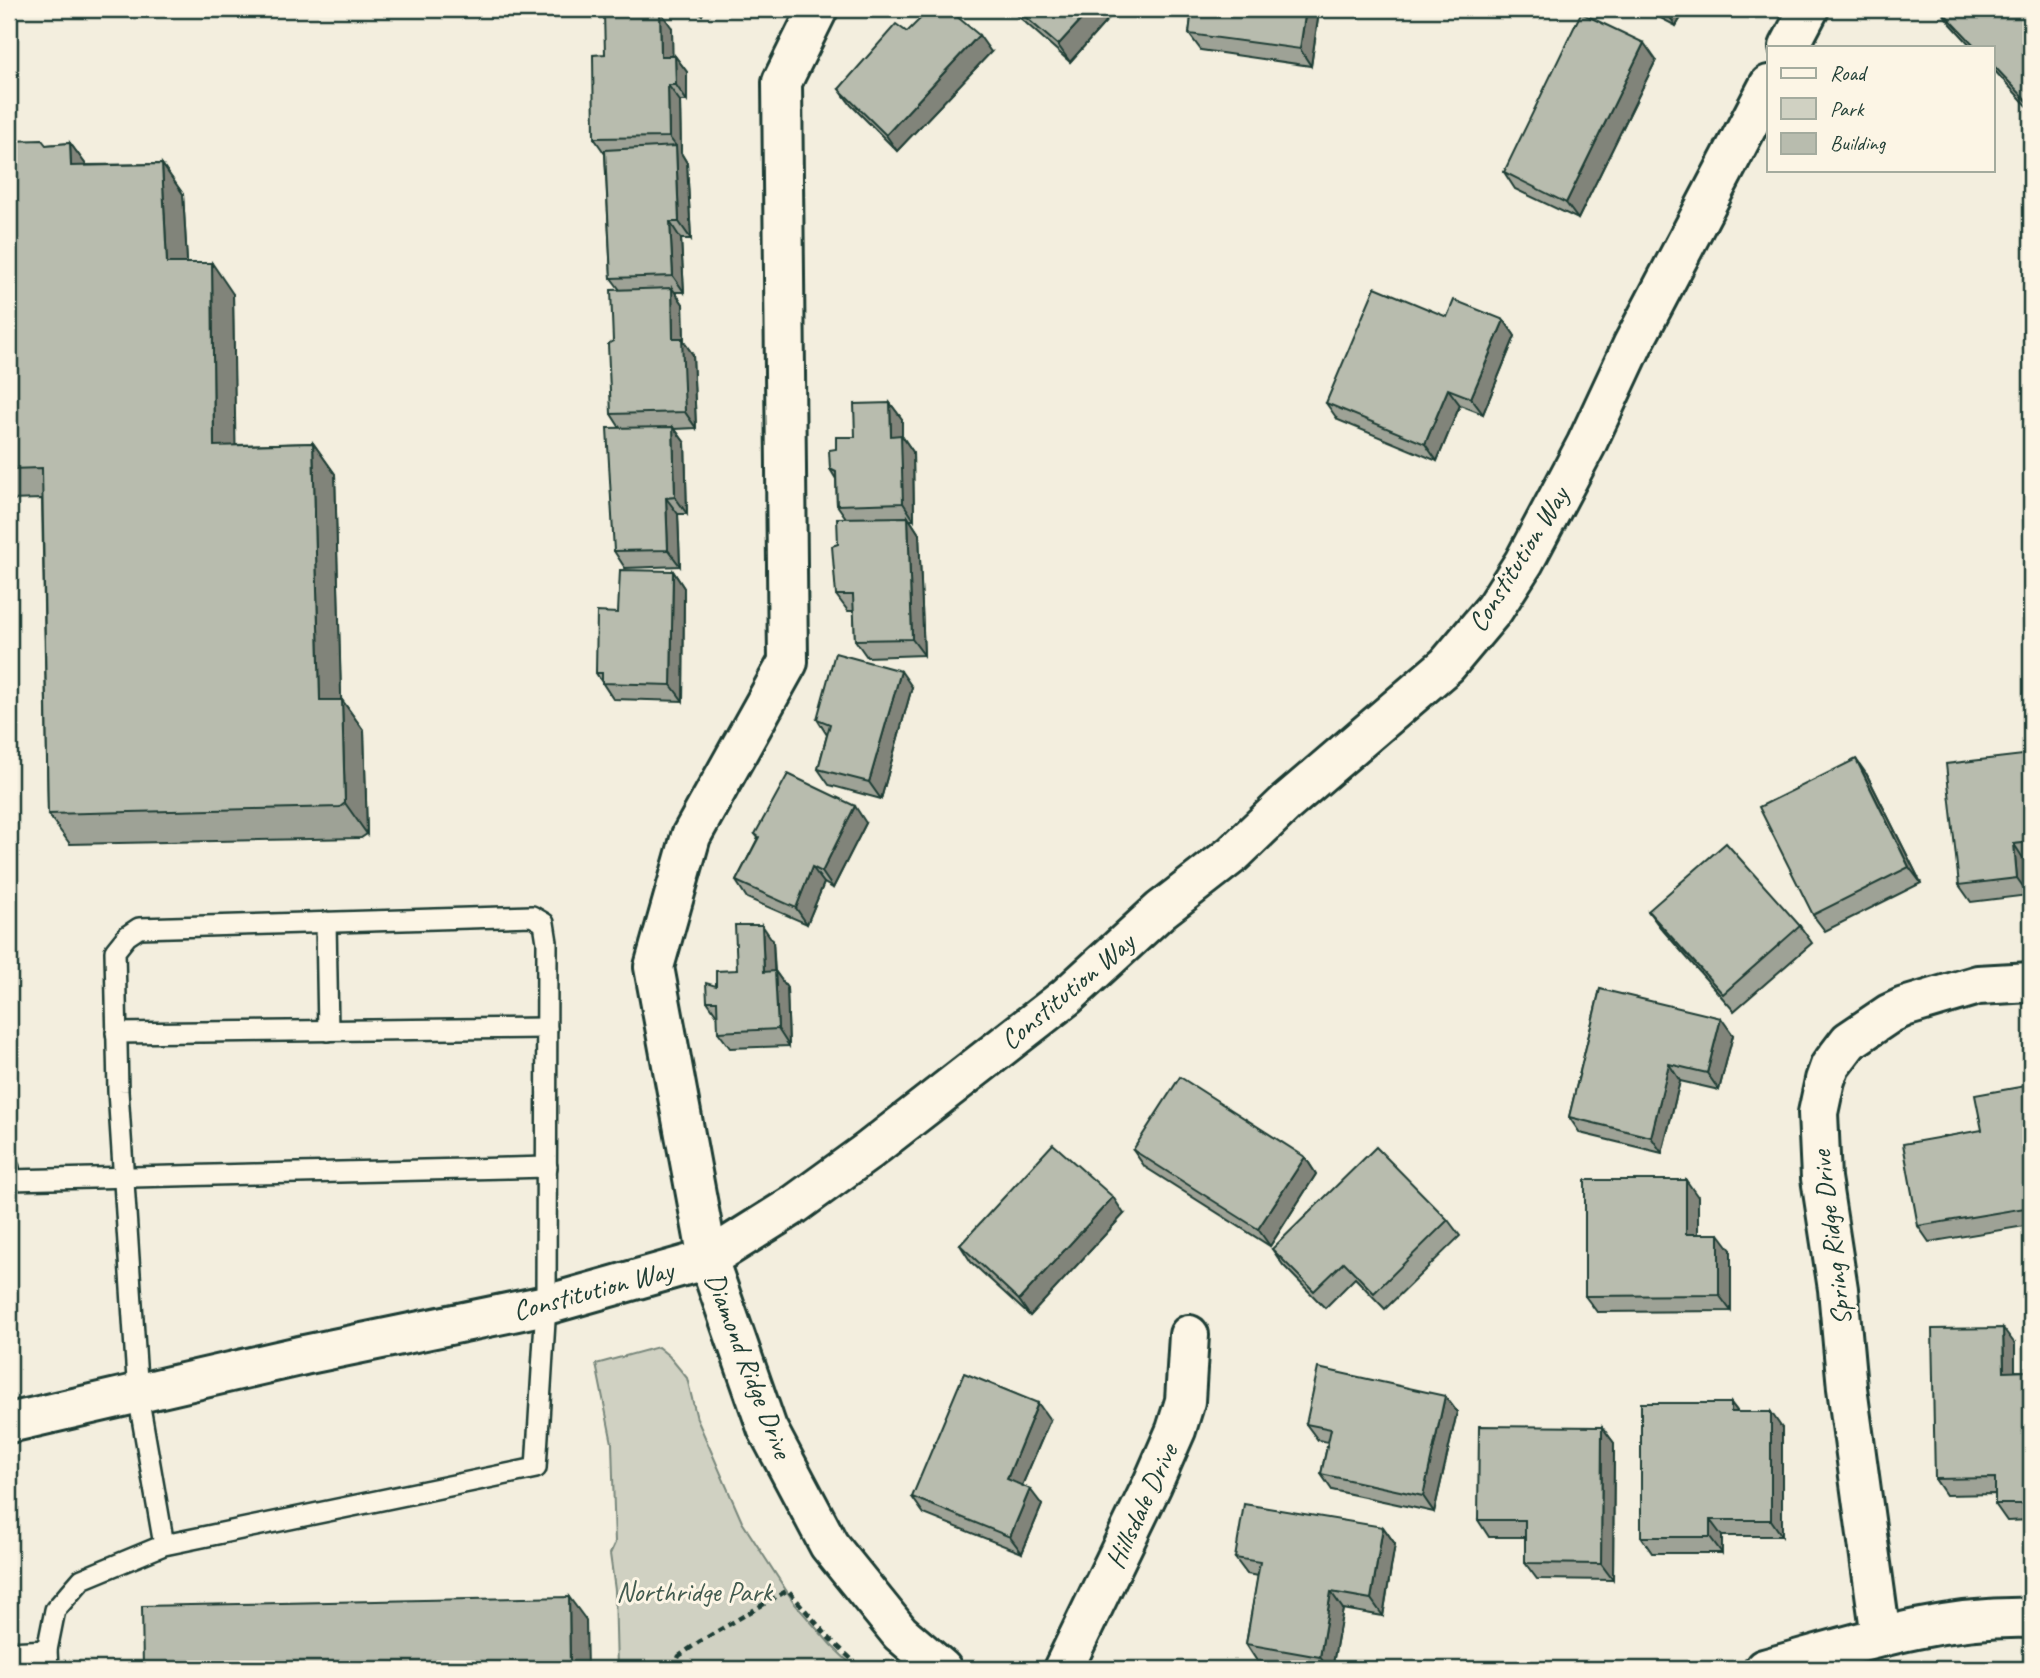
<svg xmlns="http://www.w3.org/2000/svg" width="2040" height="1678" viewBox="0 0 2040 1678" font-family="Caveat,sans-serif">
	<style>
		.green { fill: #d0d1c2; stroke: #78877b; stroke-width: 2 }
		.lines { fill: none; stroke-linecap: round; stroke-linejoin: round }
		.service-casing { stroke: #1f3d34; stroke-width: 24 }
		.minor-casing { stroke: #1f3d34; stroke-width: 44 }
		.path { stroke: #1f3d34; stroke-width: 4.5; stroke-dasharray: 7 5; stroke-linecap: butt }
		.service { stroke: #fcf5e5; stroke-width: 19 }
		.minor { stroke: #fcf5e5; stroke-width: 38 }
		.wall { fill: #9ea296; stroke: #1f3d34; stroke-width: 2 }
		.shaded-wall { fill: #81847a; stroke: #1f3d34; stroke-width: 2 }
		.building { fill: #b8bcae; stroke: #1f3d34; stroke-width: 2 }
		.labels { text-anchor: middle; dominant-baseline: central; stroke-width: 6; stroke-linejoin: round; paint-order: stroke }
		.street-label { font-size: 28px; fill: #1f3d34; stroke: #fcf5e5 }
		.park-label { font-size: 28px; fill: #425b50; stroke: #fcf5e5 }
	</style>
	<rect width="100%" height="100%" fill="#f3eede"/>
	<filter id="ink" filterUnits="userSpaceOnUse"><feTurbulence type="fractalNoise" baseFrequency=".0143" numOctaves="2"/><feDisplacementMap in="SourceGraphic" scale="14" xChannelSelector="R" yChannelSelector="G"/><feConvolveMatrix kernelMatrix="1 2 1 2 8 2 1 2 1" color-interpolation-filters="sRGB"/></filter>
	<g filter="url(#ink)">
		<path class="green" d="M658,1347l11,9 18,22 10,41 45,103 53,82 36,41 25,24h-239l-2,-79 -5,-36 5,-11 -3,-100 -16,-79z"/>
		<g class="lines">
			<defs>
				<g id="service">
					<path d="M326,922l2,109"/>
					<path d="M116,1033l431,-5"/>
					<path d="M9,1168l2,12 536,-13"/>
					<path d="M9,1652l38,-2"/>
					<path d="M48,1669l-1,-19 8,-40 27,-31 82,-34 372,-77 10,-163 1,-363 -3,-19 -12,-7 -393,12 -12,8 -12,15 3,140 20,304 26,150"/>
				</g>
				<g id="minor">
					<path d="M818,9l-36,73 6,580 -97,174 -37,131 54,292 59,169 62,117 71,88 42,36"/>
					<path d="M1789,47l20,-38"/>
					<path d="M9,1423l295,-68 242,-50 162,-46 86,-54 73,-53 199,-155 95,-87 72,-56 53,-51 161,-138 47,-56 30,-47 62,-117 47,-101 136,-259"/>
					<path d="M1881,1637l-34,-249 -9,-99 -17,-111 -3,-65 7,-33 5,-14 19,-25 40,-27 15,-7 74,-22 53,-3"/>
					<path d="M1063,1669l89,-184 24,-55 9,-29 4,-66"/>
					<path d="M1764,1669c88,-24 174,-54 267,-51"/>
				</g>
			</defs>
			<use href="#service" class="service-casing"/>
			<use href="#minor" class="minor-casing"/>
			<path class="path" d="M673,1669l6,-13 20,-14 89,-52 41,48 33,31"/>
			<use href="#service" class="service"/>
			<use href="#minor" class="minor"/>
		</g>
		<g class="wall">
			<path d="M692,9h13l-3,6z"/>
			<path d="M1010,9h107l-47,53z"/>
			<path d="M1192,9h125l2,3 -8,54 -110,-16 -12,-16z"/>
			<path d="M1643,9h43l-10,17z"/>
			<path d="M1940,9h91v101l-38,-41v-22h-21l-22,-24z"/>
			<path d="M672,28v28h3l12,16v29h-7l1,52 6,10 4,76h-10l3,53h-9l8,12 1,38 9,13 3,73 -21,1 10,14 2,71h-9l2,52 -55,2 -11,-17 6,-123 -9,-14 2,-73 7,-51 -9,-12 -6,-124 -11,-16 11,-84z"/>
			<path d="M991,52l-94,99 -46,-46 -12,-16z"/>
			<path d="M1656,60l-78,159 -63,-30 -11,-17z"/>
			<path d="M9,141l37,4 24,-2 16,22 76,-1 21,30 4,69 46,31 2,151 78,-2 22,31 6,226h1l22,31 3,103 -6,4 -291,6 -22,-30 -6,-315 -33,1z"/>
			<path d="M1504,320l11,16 -32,78 -23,-9 -23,56 -99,-41 -12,-17z"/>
			<path d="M890,403l12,16v17l11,16 1,68h-4l9,14 5,121 -57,2 -12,-17 -1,-29h-6l-12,-16 2,-51 8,-26 -9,-13 -1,-26 -6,-10 6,-20 19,-12z"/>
			<path d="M673,571l11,17 -1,113 -70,-2 -17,-26 22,-60z"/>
			<path d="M912,687l-31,112 -52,-14 -11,-16 9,-34 -10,-16z"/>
			<path d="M2031,754v106l-6,1 4,34 -58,7 -12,-17z"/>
			<path d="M1867,775l54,108 -96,48 -12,-16z"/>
			<path d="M866,823l-33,65 -9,-5 -17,41 -60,-26 -11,-17 22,-43 -3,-4z"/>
			<path d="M1648,911l152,15 12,17 -78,68 -74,-84z"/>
			<path d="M773,941l2,30 12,17 2,58 -59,2 -12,-16v-15l-11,-16 9,-15z"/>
			<path d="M1600,989l133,46 -14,55 -39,-9 -18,72 -82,-20 -11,-16z"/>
			<path d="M2031,1085v140l-102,17 -11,-16 64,-96z"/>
			<path d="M1133,1150l172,7 11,17 -46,72 -125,-79z"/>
			<path d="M1698,1197v37l33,16v61l-134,1 -12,-16z"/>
			<path d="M1124,1214l-94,102 -59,-54 -11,-17z"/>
			<path d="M1448,1220l12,16 -75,73 -30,-31 -30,30 -42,-43 -11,-16z"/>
			<path d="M2015,1344v27h16v149l-24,1 -12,-17v-10l-49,1 -11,-16z"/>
			<path d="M1445,1396l12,16 -23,100 -102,-22 -11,-16 7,-32 -10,-2 -12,-16z"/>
			<path d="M1731,1403l7,9 44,16v108h-60v17h-70l-11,-16z"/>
			<path d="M1050,1420l-28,65 20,20 -20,48 -98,-39 -12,-17z"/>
			<path d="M1602,1427l12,16 -1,137 -76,-1 -12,-16v-26h-36l-11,-17z"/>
			<path d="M1383,1527l12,17 -12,72 -40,-7 -11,60h-24l-51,-8 -11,-17 12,-68 -11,-2 -12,-16z"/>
		</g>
		<g class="shaded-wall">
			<path d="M698,9h7l-3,6z"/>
			<path d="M1091,9h26l-47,53 -12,-17z"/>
			<path d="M1306,9h11l2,3 -8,54 -11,-17z"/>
			<path d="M1666,9h20l-10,17 -11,-16z"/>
			<path d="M660,11l12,17 1,44 -12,-16z"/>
			<path d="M979,35l12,17 -94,99 -11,-16z"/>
			<path d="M1644,43l12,17 -78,159 -12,-16z"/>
			<path d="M675,56l12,16v29l-11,-16z"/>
			<path d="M668,85l12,16 1,52 6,10 4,76 -12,-17 -3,-76 -7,-9z"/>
			<path d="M70,143l22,30 -21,-7z"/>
			<path d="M162,164l21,30 6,100 -22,-31z"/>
			<path d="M670,222l11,17 3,53 -11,-16z"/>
			<path d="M212,263l21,31 3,182 -22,-30z"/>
			<path d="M672,288l11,16 1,38 9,13 3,73 -11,-16 -12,-74z"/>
			<path d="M1504,320l11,16 -32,78 -12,-16z"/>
			<path d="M1448,389l12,16 -23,56 -12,-17z"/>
			<path d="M890,403l12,16v17l11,16 1,68 -11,-17 -12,-67z"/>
			<path d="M673,427l12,16 2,71 -12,-17z"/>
			<path d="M313,443l22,31 7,257 -22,-31z"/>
			<path d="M666,498l12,16 2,52 -12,-16z"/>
			<path d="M908,517l11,17 5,121 -12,-16z"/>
			<path d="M673,571l11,17 -1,113 -12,-16z"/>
			<path d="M901,671l11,16 -31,112 -12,-17z"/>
			<path d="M342,700l22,31 3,103 -22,-31z"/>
			<path d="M1856,759l11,16 54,108 -12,-16z"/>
			<path d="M855,806l11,17 -33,65 -11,-16z"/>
			<path d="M2014,844l11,17 4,34 -12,-17z"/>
			<path d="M812,867l12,16 -17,41 -11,-16z"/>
			<path d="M762,925l11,16 2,47 -11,-16z"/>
			<path d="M775,971l12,17 2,58 -11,-17z"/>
			<path d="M1721,1018l12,17 -14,55 -12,-17z"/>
			<path d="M1669,1064l11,17 -18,72 -11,-16z"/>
			<path d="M1305,1157l11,17 -46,72 -12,-17z"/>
			<path d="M1686,1180l12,17v53l-12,-16z"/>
			<path d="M1113,1197l11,17 -94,102 -11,-16z"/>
			<path d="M1719,1234l12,16v61l-12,-16z"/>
			<path d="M2003,1328l12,16v44l-11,-16z"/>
			<path d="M1445,1396l12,16 -23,100 -11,-16z"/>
			<path d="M1038,1403l12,17 -32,75 -11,-16z"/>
			<path d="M1731,1403l12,16 -12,-7z"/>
			<path d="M1771,1412l11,16v108l-11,-16z"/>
			<path d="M1602,1427l12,16 -1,137 -12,-16z"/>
			<path d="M1030,1489l12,16 -20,48 -12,-16z"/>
			<path d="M1710,1520l12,16v17l-12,-16z"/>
			<path d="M1383,1527l12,17 -12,72 -12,-17z"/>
			<path d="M1331,1592l12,17 -11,60h-3l-9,-12z"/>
			<path d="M569,1597l17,23 1,49h-17z"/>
		</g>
		<g class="building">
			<path d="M930,9h18l31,26 -93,100 -47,-46 57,-65 11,8z"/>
			<path d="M1016,9h75l-33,36z"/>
			<path d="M1192,9h114l-6,40 -111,-15z"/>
			<path d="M1940,9h91v94l-1,1 -37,-39v-18h-17z"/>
			<path d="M660,11l1,45h14l1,29h-8l1,52 -75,1 -1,-83 12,-1 -1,-42z"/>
			<path d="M1581,13l63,30 -78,160 -62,-31z"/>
			<path d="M42,140l4,5 24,-2 1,23 91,-2 5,99h45l2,183 99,-3 7,257h22l3,103 -5,4 -292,7 -6,-346 -33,1v-328z"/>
			<path d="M676,146l3,76h-9l3,54 -62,2 -6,-128z"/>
			<path d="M1375,287l72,30 7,-17 50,20 -33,78 -23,-9 -23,55 -99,-41z"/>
			<path d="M672,288l1,50h9l3,74 -74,2 -3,-70 5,-3 -2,-51z"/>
			<path d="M890,403l1,33 10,-1 2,68 -66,2 -1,-33 -6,-3 -1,-19 7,-1v-12h19l-1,-33z"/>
			<path d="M673,427l2,70 -9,1 2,52 -54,1 -7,-123z"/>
			<path d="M908,517l4,122 -57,1 -2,-45h-17l-4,-49 6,-2 -1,-26z"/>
			<path d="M620,570l53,1 -2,114 -69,-2v-10h-6l1,-61 21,1z"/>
			<path d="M835,653l66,18 -32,111 -51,-13 12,-45 -13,-5z"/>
			<path d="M2031,754v88l-17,2 3,34 -58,7 -13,-121z"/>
			<path d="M1856,759l53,108 -96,48 -54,-108z"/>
			<path d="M788,774l67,32 -33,66 -10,-5 -16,41 -60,-27 23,-44 -4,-3z"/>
			<path d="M1726,843l74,83 -77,68 -75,-83z"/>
			<path d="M735,925h27l2,47 11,-1 3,58 -60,3 -1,-31h-10l-1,-18 10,3v-15l21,-1z"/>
			<path d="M1600,989l121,29 -14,55 -38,-9 -18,73 -82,-20z"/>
			<path d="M1180,1077l125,80 -47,72 -125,-79z"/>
			<path d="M2031,1085v122l-113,19 -15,-82 79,-14 -7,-35z"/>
			<path d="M1053,1144l60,53 -94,103 -59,-55z"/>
			<path d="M1376,1147l72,73 -74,73 -30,-31 -30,29 -42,-42z"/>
			<path d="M1585,1180h101v54h33v61l-134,1z"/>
			<path d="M2003,1328l1,44 27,-1v133h-36v-26l-60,1 -3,-150z"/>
			<path d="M1318,1368l127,28 -22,100 -102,-22 10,-45 -25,-5z"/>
			<path d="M964,1373l74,30 -31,76 23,10 -20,48 -98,-40z"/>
			<path d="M1641,1403h90v9h40v108h-61v17h-69z"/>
			<path d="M1479,1426l123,1 -1,137 -76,-1v-43h-47z"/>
			<path d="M1244,1504l139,23 -12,72 -40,-7 -11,65 -74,-13 14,-82 -25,-4z"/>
			<path d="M569,1597l1,72h-427l-1,-63z"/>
		</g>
	</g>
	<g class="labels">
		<g class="street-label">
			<text transform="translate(1518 559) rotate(-58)">Constitution Way</text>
			<text transform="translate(1067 991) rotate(-40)">Constitution Way</text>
			<text transform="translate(1831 1238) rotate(-97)">Spring Ridge Drive</text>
			<text transform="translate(593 1290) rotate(-15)">Constitution Way</text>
			<text transform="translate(749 1365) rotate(69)">Diamond Ridge Drive</text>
			<text transform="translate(1141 1506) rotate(-65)">Hillsdale Drive</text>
		</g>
		<g class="park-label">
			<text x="694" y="1591">Northridge Park</text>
		</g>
	</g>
	<rect width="2040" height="1678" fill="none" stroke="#fcf5e5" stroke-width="35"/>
	<rect x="18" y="18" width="2005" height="1643" fill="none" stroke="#1f3d34" stroke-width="2.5" filter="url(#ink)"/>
	<rect x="1767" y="46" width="228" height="126" fill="#fcf5e5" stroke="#a4ab9e" stroke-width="2"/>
	<rect x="1781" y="68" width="35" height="10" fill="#fcf5e5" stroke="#a4ab9e" stroke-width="2"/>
	<text x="1830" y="80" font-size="21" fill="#1f3d34">Road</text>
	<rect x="1781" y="98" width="35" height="21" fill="#d0d1c2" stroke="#a4ab9e" stroke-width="2"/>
	<text x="1830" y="116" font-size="21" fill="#1f3d34">Park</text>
	<rect x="1781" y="133" width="35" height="21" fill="#b8bcae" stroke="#a4ab9e" stroke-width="2"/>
	<text x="1830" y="150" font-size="21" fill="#1f3d34">Building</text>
</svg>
